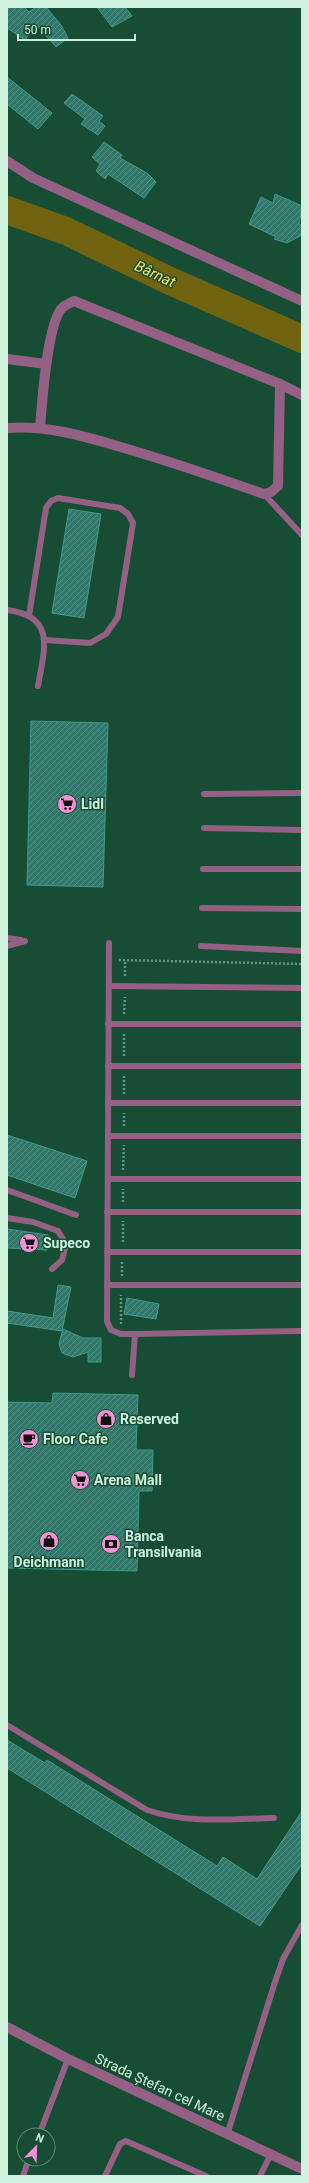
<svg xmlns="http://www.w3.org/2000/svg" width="309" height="2183" viewBox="0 0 309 2183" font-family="Roboto,sans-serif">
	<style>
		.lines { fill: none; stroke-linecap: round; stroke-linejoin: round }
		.river { stroke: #716410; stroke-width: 28 }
		.building { fill: url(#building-hatch); stroke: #409b8a }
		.path { stroke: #68967e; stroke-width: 2.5; stroke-dasharray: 2 2; stroke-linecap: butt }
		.lane { stroke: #946184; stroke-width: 6 }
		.street { stroke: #946184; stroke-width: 10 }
		.labels { text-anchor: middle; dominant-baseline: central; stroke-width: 3; stroke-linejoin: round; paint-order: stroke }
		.poi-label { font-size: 14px; font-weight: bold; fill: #cef1dc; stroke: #174d34; text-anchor: start }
		.street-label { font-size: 14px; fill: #cef1dc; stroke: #174d34 }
		.water-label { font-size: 15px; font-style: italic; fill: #fae25d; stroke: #174d34 }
	</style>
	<defs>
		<pattern id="building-hatch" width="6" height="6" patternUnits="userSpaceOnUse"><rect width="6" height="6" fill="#31776a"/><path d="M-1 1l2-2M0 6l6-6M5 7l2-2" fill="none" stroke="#579186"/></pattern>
	</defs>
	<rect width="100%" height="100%" fill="#174d34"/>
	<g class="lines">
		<path class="river" d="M7,210l59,21 104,50 132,58"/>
	</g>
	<g class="building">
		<path d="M7,7h17l5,5 7,-5h10l15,18 7,13 -12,9 -20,-23 -11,16 -18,-12z"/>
		<path d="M97,7h28l7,9 -20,11z"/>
		<path d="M7,77l45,36 -14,16 -31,-25z"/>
		<path d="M72,94l31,22 -4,5 6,5 -7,9 -17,-11 4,-5 -21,-16z"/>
		<path d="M104,142l18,13 -2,3 27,15 9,9 -12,16 -36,-24 -3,5 -9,-8 4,-7 -8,-7z"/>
		<path d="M275,194l27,12 -3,18 3,2v6l-2,4 -13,7 -13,-4 2,-2 -27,-13 12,-27 12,6z"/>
		<path d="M69,509l32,5 -17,104 -32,-5z"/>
		<path d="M31,721l77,2 -5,164 -76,-2z"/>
		<path d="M7,1135l80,26 -12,37 -68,-23z"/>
		<path d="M7,1229l41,6 4,5 -1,6 -4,4 -40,-2z"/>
		<path d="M58,1285l13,2 -9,44 -55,-8v-12l46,7z"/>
		<path d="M127,1298l32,6 -3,15 -32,-5z"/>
		<path d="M63,1329l20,9h18v24h-13v-10l-15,5 -11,-4 -3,-9z"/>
		<path d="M53,1393l85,2 -2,55h17l-1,41h-13l-2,80 -130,-3v-166l45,1z"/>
		<path d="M7,1740l38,23 2,-3 170,106 6,-9 34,22 45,-68v53l-42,62 -253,-158z"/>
	</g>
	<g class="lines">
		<g class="path">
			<path d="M119,960l183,4"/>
			<path d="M125,976v-16"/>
			<path d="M124,1014l1,-17"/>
			<path d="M124,1056v-23"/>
			<path d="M124,1094v-19"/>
			<path d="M124,1126v-13"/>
			<path d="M123,1170l1,-25"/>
			<path d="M123,1202v-13"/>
			<path d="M123,1242v-21"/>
			<path d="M122,1276v-15"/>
			<path d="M121,1324v-29"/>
		</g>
		<g class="lane">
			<path d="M264,494l38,41"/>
			<path d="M7,610c50,6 37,40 31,76"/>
			<path d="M29,616l17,-108 5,-7 7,-3 62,10 8,6 5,9 -15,94 -12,17 -16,9 -45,-3"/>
			<path d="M204,794l98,-1"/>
			<path d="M204,828l98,2"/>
			<path d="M203,869h99"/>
			<path d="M202,908l100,1"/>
			<path d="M7,938l14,2"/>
			<path d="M109,943l-2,378 4,9 10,4h14l-3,41"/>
			<path d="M7,946l18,-5"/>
			<path d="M201,946l101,5"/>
			<path d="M109,986l193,2"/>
			<path d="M108,1024h194"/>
			<path d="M108,1066h194"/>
			<path d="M108,1103h194"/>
			<path d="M108,1136h194"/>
			<path d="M108,1179h194"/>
			<path d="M7,1190l69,25"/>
			<path d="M107,1212h195"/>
			<path d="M7,1218l26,4 25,9 8,13 -4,16 -10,9"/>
			<path d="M107,1252h195"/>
			<path d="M107,1285h195"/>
			<path d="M135,1334l167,-3"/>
			<path d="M7,1725l140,85c41,14 84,9 127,8"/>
			<path d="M39,2135l29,-76"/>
			<path d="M227,2135l48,-153 8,-23 19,-34"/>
			<path d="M23,2176l6,-17"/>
			<path d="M105,2176l15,-32 6,-3 80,35"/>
			<path d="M260,2176l11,-22"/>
		</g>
		<g class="street">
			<path d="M7,161l26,17 269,123"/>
			<path d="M7,359l39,5"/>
			<path d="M280,384l22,11"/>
			<path d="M7,428c37,-3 74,7 110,18 50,14 98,31 147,48l7,-2 7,-6 2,-102 -206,-83c-4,2 -8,4 -11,6 -16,14 -21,98 -23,121"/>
			<path d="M7,2027l61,32 234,110"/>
		</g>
	</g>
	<defs>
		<symbol id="supermarket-disc" viewBox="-11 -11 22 22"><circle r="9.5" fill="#f391d5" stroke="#174d34"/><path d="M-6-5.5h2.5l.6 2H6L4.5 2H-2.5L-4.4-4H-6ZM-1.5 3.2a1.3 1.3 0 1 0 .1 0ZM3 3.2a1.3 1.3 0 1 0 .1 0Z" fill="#111"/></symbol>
		<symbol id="shop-disc" viewBox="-11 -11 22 22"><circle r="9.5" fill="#f391d5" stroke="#174d34"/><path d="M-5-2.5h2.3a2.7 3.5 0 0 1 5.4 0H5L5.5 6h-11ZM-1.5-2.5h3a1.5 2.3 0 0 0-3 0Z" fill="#111"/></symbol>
		<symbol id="cafe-disc" viewBox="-11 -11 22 22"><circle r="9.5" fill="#f391d5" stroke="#174d34"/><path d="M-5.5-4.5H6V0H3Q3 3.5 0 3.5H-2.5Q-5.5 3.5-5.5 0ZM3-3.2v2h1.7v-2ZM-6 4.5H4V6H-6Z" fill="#111"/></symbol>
		<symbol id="bank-disc" viewBox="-11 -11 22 22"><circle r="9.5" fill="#f391d5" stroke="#174d34"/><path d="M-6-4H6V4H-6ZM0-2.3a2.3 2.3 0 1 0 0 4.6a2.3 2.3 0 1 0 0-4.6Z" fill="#111"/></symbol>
	</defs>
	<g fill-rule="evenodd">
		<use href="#supermarket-disc" x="56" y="793" width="22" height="22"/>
		<use href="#supermarket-disc" x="18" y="1232" width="22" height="22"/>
		<use href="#shop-disc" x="95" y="1408" width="22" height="22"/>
		<use href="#cafe-disc" x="18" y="1428" width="22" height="22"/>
		<use href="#supermarket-disc" x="69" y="1469" width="22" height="22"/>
		<use href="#shop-disc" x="38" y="1530" width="22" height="22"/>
		<use href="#bank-disc" x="100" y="1533" width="22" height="22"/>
	</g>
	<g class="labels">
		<g class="poi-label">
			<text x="81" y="804">Lidl</text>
			<text x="43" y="1243">Supeco</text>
			<text x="120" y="1419">Reserved</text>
			<text x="43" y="1439">Floor Cafe</text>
			<text x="94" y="1480">Arena Mall</text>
			<text x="125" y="1536">Banca<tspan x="125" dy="16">Transilvania</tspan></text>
			<text x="49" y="1562" text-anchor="middle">Deichmann</text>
		</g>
		<g class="street-label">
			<text transform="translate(160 2087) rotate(25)">Strada Ștefan cel Mare</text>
		</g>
		<g class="water-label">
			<text transform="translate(155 274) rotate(25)">Bârnat</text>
		</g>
	</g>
	<rect width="309" height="2183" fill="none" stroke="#cef1dc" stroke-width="16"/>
	<g transform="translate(36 2147) rotate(23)"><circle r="19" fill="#174d34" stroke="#608f77"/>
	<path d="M0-3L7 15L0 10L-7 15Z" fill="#f391d5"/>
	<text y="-6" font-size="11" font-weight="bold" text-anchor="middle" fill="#cef1dc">N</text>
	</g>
	<path d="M18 34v6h117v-6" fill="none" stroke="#cef1dc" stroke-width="2"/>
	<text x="24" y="34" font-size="12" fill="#cef1dc" stroke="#174d34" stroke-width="3" paint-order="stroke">50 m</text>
</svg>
